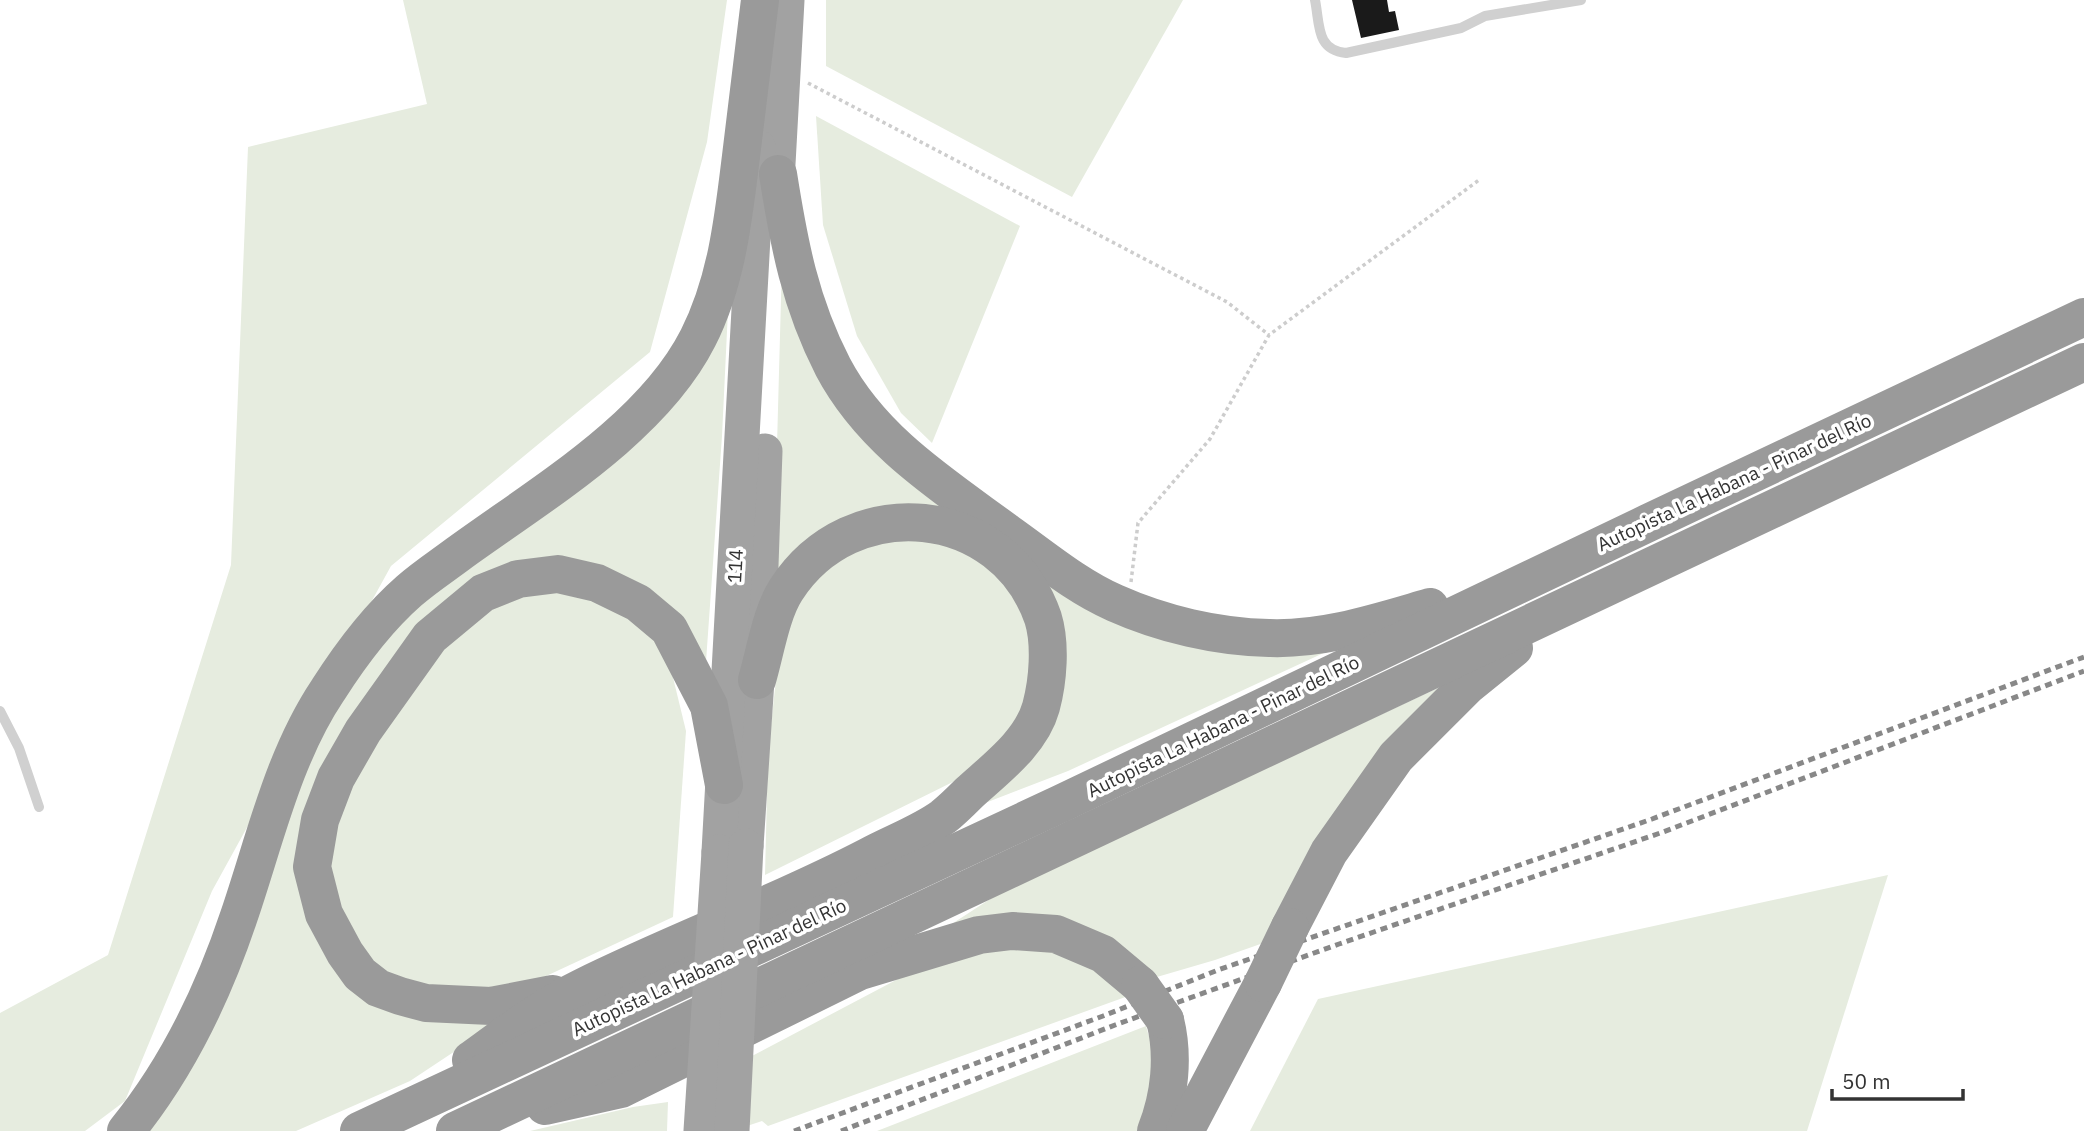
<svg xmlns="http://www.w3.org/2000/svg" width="2084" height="1131" viewBox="0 0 2084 1131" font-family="'IBM Plex Sans',sans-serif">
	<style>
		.green { fill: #e6ecdf }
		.building { fill: #1a1a1a }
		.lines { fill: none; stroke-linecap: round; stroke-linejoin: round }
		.path { stroke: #cdcdcd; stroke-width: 3.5; stroke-dasharray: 3.5 3.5; stroke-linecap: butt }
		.service { stroke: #d0d0d0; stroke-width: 10 }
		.trunk { stroke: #a2a2a2; stroke-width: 35 }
		.motorway { stroke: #9a9a9a; stroke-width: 38 }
		.rail { stroke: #888; stroke-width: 5; stroke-dasharray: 7 5; stroke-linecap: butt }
		.trunk-bridge { stroke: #a2a2a2; stroke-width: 35 }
		.motorway-bridge { stroke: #9a9a9a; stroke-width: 38 }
		.labels { text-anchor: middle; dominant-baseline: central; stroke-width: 7; stroke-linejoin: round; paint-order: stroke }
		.street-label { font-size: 19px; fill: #333; stroke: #fff }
	</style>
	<rect width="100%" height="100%" fill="#fff"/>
	<g class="green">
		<path d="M403,0h324l-20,142 -57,210 -259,214 -179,325 -87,210 -40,30h-85v-118l108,-58 123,-390 17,-418 179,-43z"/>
		<path d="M826,0h357l-111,197 -246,-131z"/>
		<path d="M816,116l204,110 -88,217 -31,-30 -44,-77 -34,-111z"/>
		<path d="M782,262l58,136 257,207 257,34 -286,132 -101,39 64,-58 20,-145 -115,-94 -163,79z"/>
		<path d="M729,289l-7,147 -18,254 -20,-52 -177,-70 -199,256 39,154 173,30 -110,73 -114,50h-158l182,-406 69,-95 145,-119z"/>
		<path d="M908,531l73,26 38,36 18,82 -17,49 -45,47 -210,104 3,-122 14,-129 55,-71z"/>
		<path d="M527,588l54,1 52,23 36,49 17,70 -13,186 -144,67 -63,12 -67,-12 -41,-33 -29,-54 -2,-46 24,-81 94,-133z"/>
		<path d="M1453,681l-184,260 -54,19 -65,19 -28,-29 -181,-19 63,-41z"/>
		<path d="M1888,875l-81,256h-557l68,-132z"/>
		<path d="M1025,946l62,13 44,36 -363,131 -6,-5 -15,5 5,-70 163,-86 69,-20z"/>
		<path d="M1146,1026l7,25 -6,80h-270z"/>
		<path d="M668,1102l-1,29h-137l103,-24z"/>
	</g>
	<path class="building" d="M1352,0h35l2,12 6,-1 4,19 -38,8z"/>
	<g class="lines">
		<g class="path">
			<path d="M808,83l419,219 42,33"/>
			<path d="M1131,582l7,-59 72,-84 59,-104 210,-155"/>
		</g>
		<g class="service">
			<path d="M1315,0c5,25 1,50 31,53l115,-25 24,-12 96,-16"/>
			<path d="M0,711l19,37 20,59"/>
		</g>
		<g class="trunk">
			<path d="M777,182l10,-182"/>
			<path d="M746,846l11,-166 8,-229"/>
			<path d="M719,852l39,-705"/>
		</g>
		<g class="motorway">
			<path d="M778,174c11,70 22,129 55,193 39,74 110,118 175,166 34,24 68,53 107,70 47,21 102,34 154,35 55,2 109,-16 161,-31"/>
			<path d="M1290,927l39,-75 67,-95 71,-71 47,-38"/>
			<path d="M553,994l-62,12 -65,-3 -26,-7 -22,-8 -18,-14 -15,-21 -21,-39 -12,-47 8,-47 16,-42 27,-47 67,-94 53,-44 35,-14 40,-5 39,9 41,20 31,26 40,77 15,79"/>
			<path d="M471,1060c36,-26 71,-53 110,-72 95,-47 194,-83 288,-132 24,-13 52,-23 74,-39 9,-7 18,-16 26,-24 26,-24 62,-50 72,-86 7,-26 10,-63 2,-89 -40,-115 -192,-129 -257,-28 -15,23 -21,63 -29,90"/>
			<path d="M545,1106l76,-17 239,-118 119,-36 33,-4 44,3 47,20 37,31"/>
			<path d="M126,1131c52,-64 87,-137 113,-215 26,-76 44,-159 89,-226 23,-36 49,-71 81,-99 16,-14 33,-25 49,-37 81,-59 194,-125 240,-216 30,-59 36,-125 44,-190 6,-49 12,-99 18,-148"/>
			<path d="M359,1131l701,-327 588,-281 436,-206"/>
			<path d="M455,1131l1629,-769"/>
			<path d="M1156,1131c14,-35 18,-75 9,-111"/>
			<path d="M1185,1131l78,-148"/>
		</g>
		<g class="rail">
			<path d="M794,1131l309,-115 115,-46 434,-151 432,-162"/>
			<path d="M841,1131l274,-106 224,-81 324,-112 421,-161"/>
		</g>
		<g class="trunk-bridge">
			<path d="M701,1131l18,-279"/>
			<path d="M732,1131l14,-285"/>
		</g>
		<g class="motorway-bridge">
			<path d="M1263,983l27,-56"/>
			<path d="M1140,985l25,35"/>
		</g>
	</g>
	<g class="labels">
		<g class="street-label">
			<text transform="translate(1734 482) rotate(-25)">Autopista La Habana - Pinar del Río</text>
			<text transform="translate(735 566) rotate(-87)">114</text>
			<text transform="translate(1223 726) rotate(-26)">Autopista La Habana - Pinar del Río</text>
			<text transform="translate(709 967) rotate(-25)">Autopista La Habana - Pinar del Río</text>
		</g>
	</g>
	<path d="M1832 1089v10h131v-10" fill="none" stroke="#333333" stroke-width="3.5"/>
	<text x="1842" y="1089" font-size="21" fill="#333333" stroke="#ffffff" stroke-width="5" paint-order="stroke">50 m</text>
</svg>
